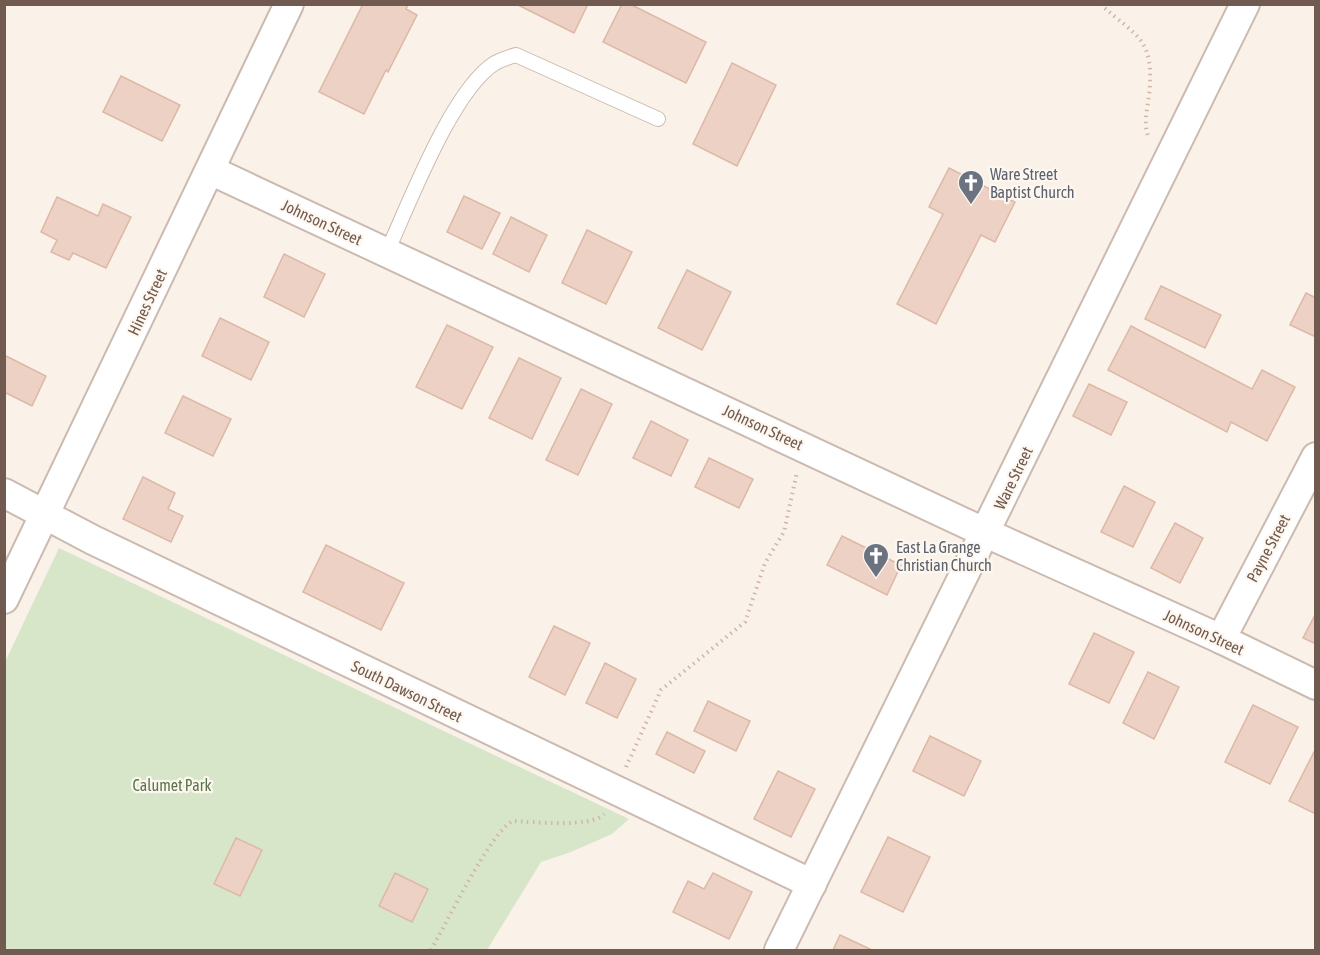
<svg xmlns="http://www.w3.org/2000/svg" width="1320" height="955" viewBox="0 0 1320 955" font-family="'Asap Condensed',sans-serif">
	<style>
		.green { fill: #d7e6c9 }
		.building { fill: #ecd1c4; stroke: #ddb8a6; stroke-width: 1.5 }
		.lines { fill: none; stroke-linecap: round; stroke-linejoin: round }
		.service-casing { stroke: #cbbab0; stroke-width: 16 }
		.minor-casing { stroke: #cbbab0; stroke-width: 32 }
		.path { stroke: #d1b5a7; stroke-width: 4; stroke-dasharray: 1.5 4.5; stroke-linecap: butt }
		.service { stroke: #fff; stroke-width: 14 }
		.minor { stroke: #fff; stroke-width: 28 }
		.labels { text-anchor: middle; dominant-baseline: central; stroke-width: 4.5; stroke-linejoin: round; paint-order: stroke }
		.worship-label { font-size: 16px; fill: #5b616d; stroke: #fdf7ef; text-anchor: start }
		.street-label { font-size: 16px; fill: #715a50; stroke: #fdf7ef }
		.park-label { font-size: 16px; fill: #597649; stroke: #fdf7ef }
	</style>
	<rect width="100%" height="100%" fill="#faf2e9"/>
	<path class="green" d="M59,548l570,271 -17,15 -41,18 -30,10 -54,88h-482l-1,-286z"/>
	<g class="building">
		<path d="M363,4h45l-2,5 11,6 -29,57 -2,-2 -22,44 -45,-22z"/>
		<path d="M516,4h72l-14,29z"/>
		<path d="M622,4h8l76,38 -20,41 -83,-41z"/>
		<path d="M732,63l44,22 -39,81 -44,-22z"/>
		<path d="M121,76l59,29 -18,36 -59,-29z"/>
		<path d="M949,168l66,34 -20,40 -14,-7 -45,89 -39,-20 46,-90 -14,-7z"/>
		<path d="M464,196l36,17 -18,36 -35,-17z"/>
		<path d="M57,197l41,19 5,-12 28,13 -25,51 -33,-15 -4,7 -18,-8 6,-12 -16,-8z"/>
		<path d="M511,217l36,18 -18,37 -36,-18z"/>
		<path d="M587,230l45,22 -26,52 -44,-21z"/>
		<path d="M284,254l41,20 -21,43 -40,-20z"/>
		<path d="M687,270l44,22 -29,58 -44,-22z"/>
		<path d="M1161,286l60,29 -16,33 -60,-29z"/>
		<path d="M1306,293l10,5v39l-26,-12z"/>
		<path d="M220,318l49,24 -18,38 -49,-24z"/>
		<path d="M447,325l46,22 -31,62 -46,-22z"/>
		<path d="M1131,326l121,63 10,-19 33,17 -28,54 -36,-19 -4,10 -119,-62z"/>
		<path d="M4,355l42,21 -14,30 -28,-14z"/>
		<path d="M519,358l42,20 -29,61 -43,-21z"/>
		<path d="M1089,384l38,18 -16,33 -38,-19z"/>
		<path d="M581,389l31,15 -34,71 -32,-15z"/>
		<path d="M183,396l48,23 -18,37 -48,-23z"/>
		<path d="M651,421l37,19 -17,36 -38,-18z"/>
		<path d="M709,458l44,21 -14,29 -44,-21z"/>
		<path d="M143,477l32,16 -7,16 15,7 -12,26 -48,-23z"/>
		<path d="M1124,486l31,16 -22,45 -32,-15z"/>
		<path d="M1175,523l28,15 -23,45 -29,-15z"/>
		<path d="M842,536l59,29 -14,30 -60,-30z"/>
		<path d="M326,545l78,38 -23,47 -78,-38z"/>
		<path d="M1316,613v31l-13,-6z"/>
		<path d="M554,626l36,17 -25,52 -36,-18z"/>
		<path d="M1094,633l40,19 -25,51 -40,-19z"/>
		<path d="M605,663l31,16 -19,39 -31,-15z"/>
		<path d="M1148,672l31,15 -25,52 -31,-16z"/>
		<path d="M708,701l42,20 -14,30 -42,-20z"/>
		<path d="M1253,705l45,22 -28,57 -45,-22z"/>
		<path d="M667,732l38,19 -11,22 -38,-19z"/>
		<path d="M930,736l51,25 -17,35 -51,-25z"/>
		<path d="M1316,748v66l-27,-13z"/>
		<path d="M778,771l37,18 -24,48 -37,-18z"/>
		<path d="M888,837l42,20 -27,55 -42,-20z"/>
		<path d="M236,838l26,12 -22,46 -26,-12z"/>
		<path d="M395,873l33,16 -16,33 -33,-16z"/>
		<path d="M713,873l39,19 -23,47 -56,-27 15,-31 16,8z"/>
		<path d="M840,935l32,15h-39z"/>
	</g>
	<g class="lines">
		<defs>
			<path id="service" d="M387,252c22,-48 65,-162 108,-189 6,-3 14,-6 21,-8l142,64"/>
			<g id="minor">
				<path d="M210,170l776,363 235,106 95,46"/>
				<path d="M4,493l89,47 719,344"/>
				<path d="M4,599l285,-595"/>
				<path d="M1221,639l95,-182"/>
				<path d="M779,950l466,-946"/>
			</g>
		</defs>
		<use href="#service" class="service-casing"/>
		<use href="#minor" class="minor-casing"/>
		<g class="path">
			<path d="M1100,4c38,34 55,34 49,92 -2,14 -6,29 0,42"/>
			<path d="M626,767l35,-77 84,-68 20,-59 19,-31 13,-60"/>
			<path d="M431,950c14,-24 61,-121 82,-129 19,1 79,7 91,-7"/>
		</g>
		<use href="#service" class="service"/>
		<use href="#minor" class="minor"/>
	</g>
	<defs>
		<symbol id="church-pin" viewBox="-11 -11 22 30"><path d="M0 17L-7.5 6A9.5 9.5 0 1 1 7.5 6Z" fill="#6b7280" stroke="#fdf7ef"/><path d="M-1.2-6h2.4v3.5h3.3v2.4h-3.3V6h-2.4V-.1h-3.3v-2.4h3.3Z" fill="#fff"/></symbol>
	</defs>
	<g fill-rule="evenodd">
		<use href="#church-pin" x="956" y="168" width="30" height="40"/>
		<use href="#church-pin" x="861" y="541" width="30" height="40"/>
	</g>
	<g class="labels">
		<g class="worship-label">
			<text x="990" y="174">Ware Street<tspan x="990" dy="18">Baptist Church</tspan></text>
			<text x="896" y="547">East La Grange<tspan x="896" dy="18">Christian Church</tspan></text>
		</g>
		<g class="street-label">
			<text transform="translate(322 222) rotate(25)">Johnson Street</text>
			<text transform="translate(147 302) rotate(-65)">Hines Street</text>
			<text transform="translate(763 427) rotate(25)">Johnson Street</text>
			<text transform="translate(1013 478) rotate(-64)">Ware Street</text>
			<text transform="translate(1268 548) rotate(-62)">Payne Street</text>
			<text transform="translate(1204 632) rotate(25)">Johnson Street</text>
			<text transform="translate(407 691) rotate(26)">South Dawson Street</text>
		</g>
		<g class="park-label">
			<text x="172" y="785">Calumet Park</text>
		</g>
	</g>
	<rect width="1320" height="955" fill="none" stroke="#715a50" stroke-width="12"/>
</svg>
